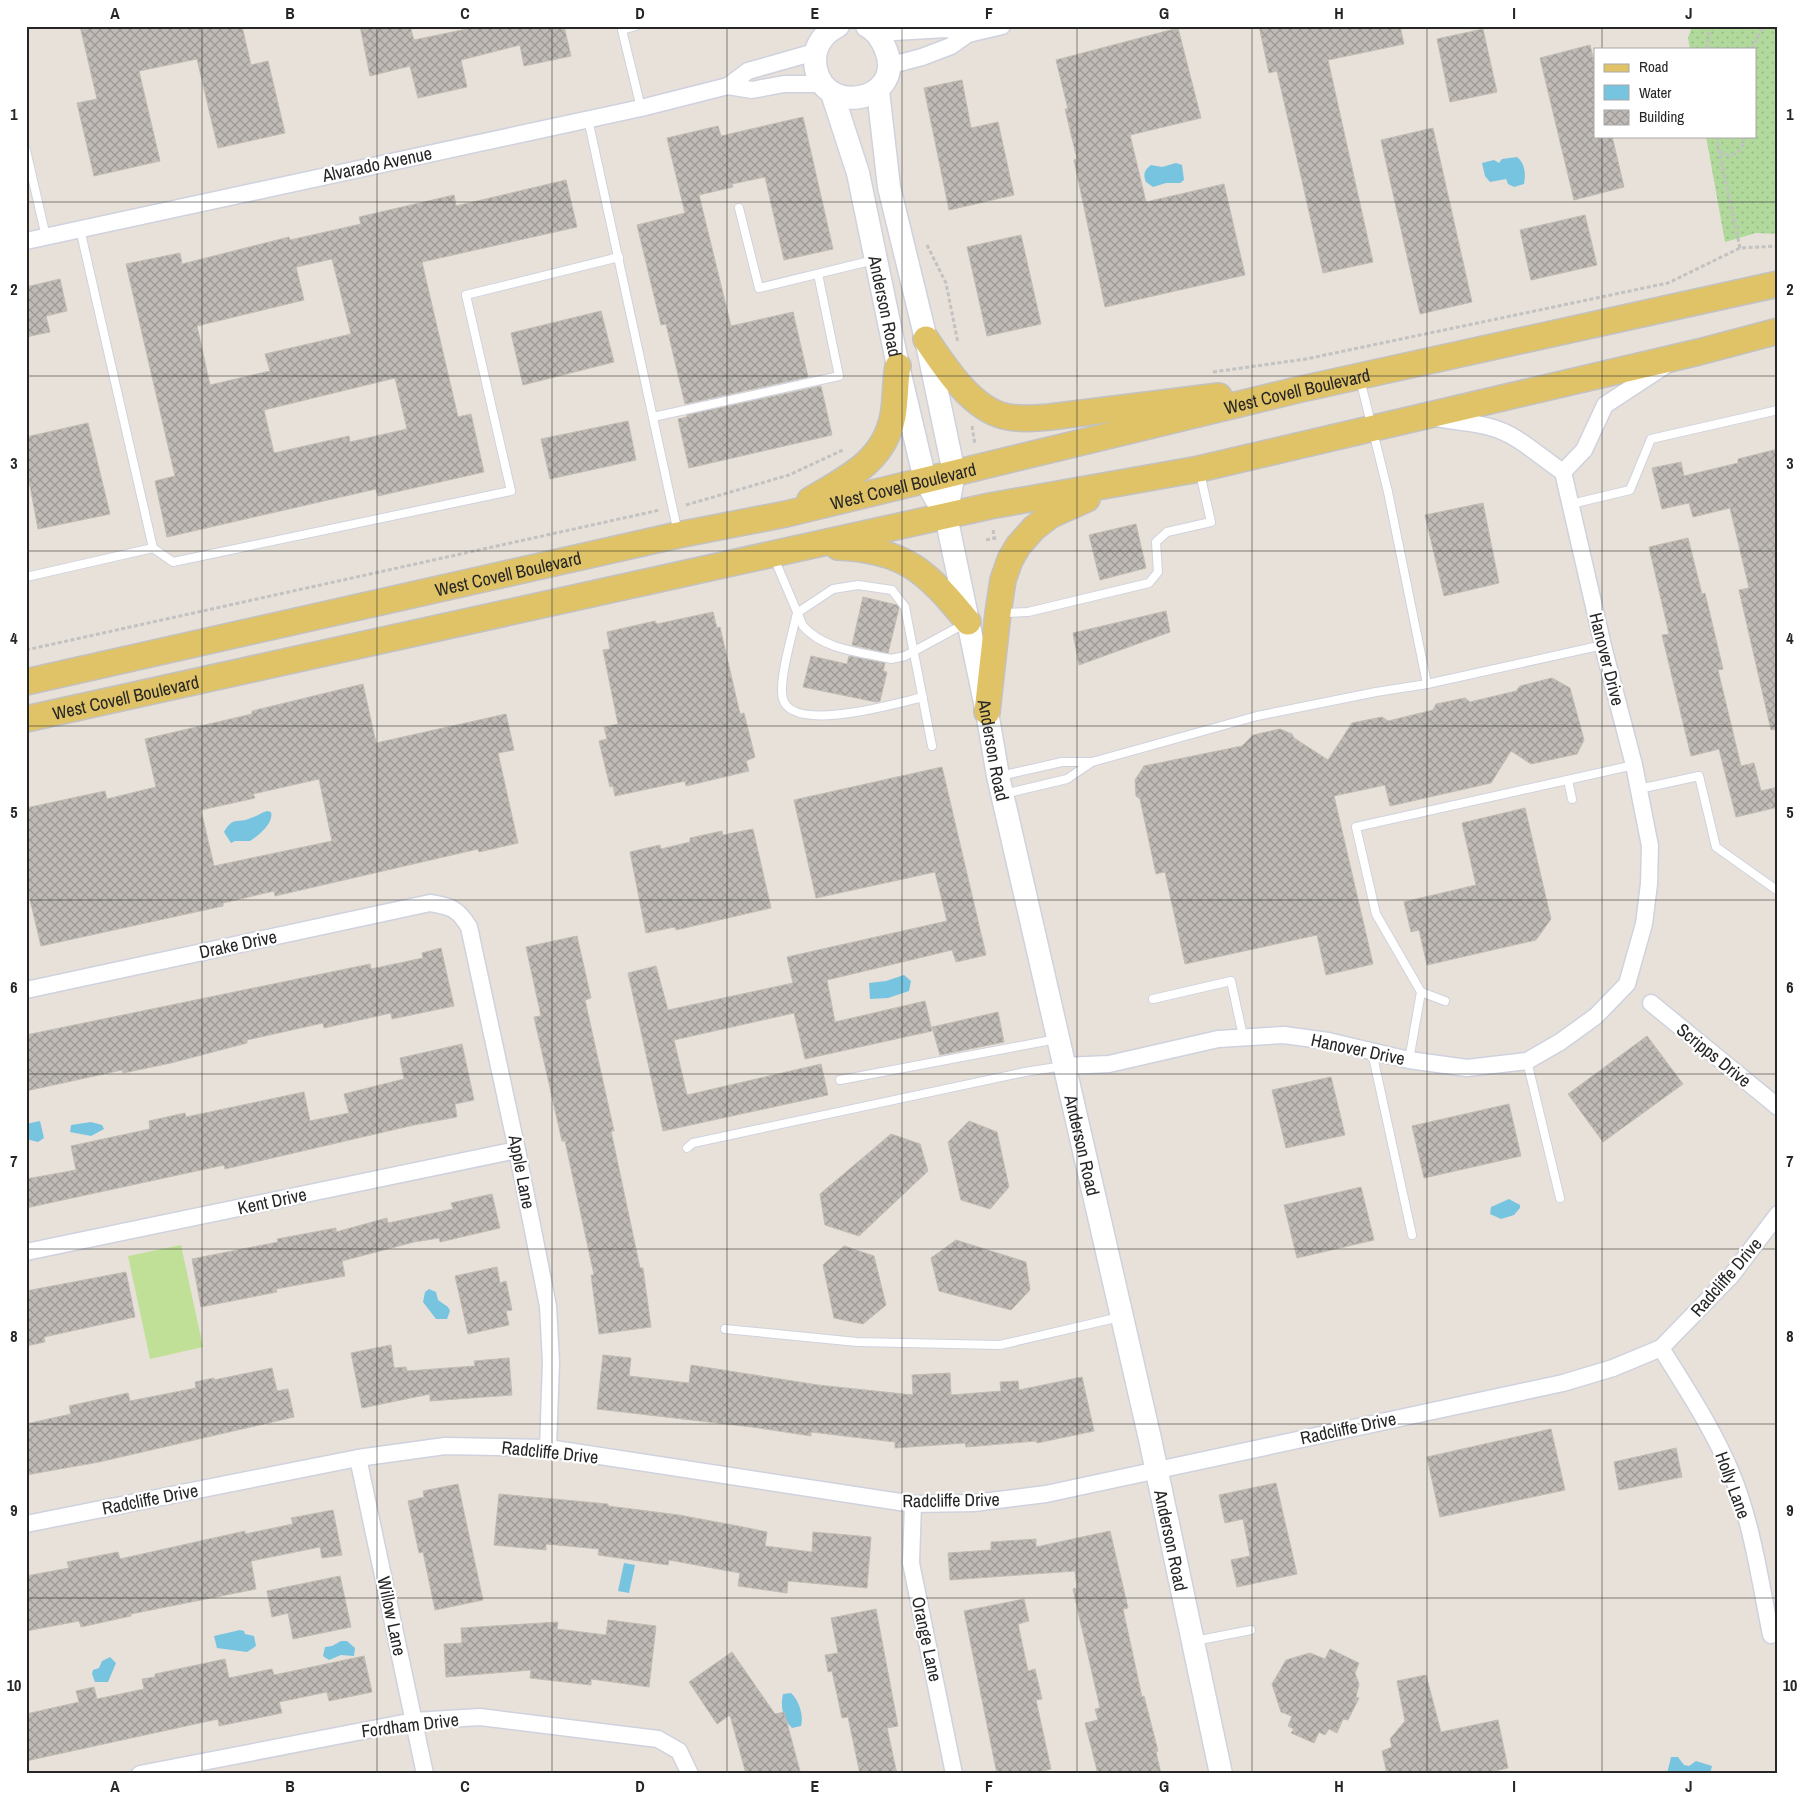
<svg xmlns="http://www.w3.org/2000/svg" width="1804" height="1800" viewBox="0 0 1804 1800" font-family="'Archivo Narrow',sans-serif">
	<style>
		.grass { fill: url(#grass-dots) }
		.pitch { fill: #c1e097 }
		.water { fill: #76c4e0 }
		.building { fill: url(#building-cross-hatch); stroke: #c2bdb3; fill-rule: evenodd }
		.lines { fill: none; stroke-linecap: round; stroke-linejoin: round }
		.lane-casing { stroke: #cfd2de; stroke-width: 10 }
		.street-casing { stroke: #cfd2de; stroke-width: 19 }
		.secondary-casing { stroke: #cfd2de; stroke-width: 25 }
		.primary-casing { stroke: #c2c2c2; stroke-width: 28 }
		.path { stroke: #c2c2c2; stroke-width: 3; stroke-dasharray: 4 2.5; stroke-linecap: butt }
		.lane { stroke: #fff; stroke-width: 8 }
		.street { stroke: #fff; stroke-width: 16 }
		.secondary { stroke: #fff; stroke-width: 22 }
		.primary { stroke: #e0c366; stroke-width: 25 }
		.grid { fill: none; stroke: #262626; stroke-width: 1; stroke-opacity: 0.55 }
		.labels { text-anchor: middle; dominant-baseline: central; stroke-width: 4.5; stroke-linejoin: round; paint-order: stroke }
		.street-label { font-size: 18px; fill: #262626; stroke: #fff }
		.neatline { fill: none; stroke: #262626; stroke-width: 2 }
		.grid-label { font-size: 16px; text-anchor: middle; font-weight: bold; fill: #262626 }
	</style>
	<defs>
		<pattern id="grass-dots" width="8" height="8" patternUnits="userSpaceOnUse" patternTransform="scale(1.25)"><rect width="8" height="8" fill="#b0d99b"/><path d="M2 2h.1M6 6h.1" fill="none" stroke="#97ba85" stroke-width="1.8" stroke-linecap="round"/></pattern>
		<pattern id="building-cross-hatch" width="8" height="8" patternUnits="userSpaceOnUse" patternTransform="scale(1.25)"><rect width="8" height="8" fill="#c0bbb6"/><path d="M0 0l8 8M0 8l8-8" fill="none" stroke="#9c9894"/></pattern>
	</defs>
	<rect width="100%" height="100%" fill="#e8e1d9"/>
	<path class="grass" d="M1692,26h86v63l-3,7 3,12v126l-22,-1 -31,9 -19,-106h49v-87h-65l-2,-11z"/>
	<path class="pitch" d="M181,1245l22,102 -53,12 -22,-103z"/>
	<g class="water">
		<path d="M1517,157c8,6 9,17 7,27l-10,3 -6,-3 -2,-5 -16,3 -5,-6 -3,-13 12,-3 5,3 3,-4z"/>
		<path d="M1176,163l6,2 2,15 -4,3h-14l-13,4 -7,-5c-3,-7 -2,-12 5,-17l11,2z"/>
		<path d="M267,811l4,1c3,11 -12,23 -21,29h-15l-4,2 -7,-11c9,-16 13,-8 27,-14 6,-2 10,-5 16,-7z"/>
		<path d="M904,975l7,6 -2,10 -21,7 -18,1 -1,-16 17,-2z"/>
		<path d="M40,1121l4,17 -6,4 -12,-3v-15z"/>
		<path d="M91,1122l11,3 2,4 -13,7 -21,-4 1,-7z"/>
		<path d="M1509,1199l11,6v3l-6,7 -13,4 -11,-5 1,-7z"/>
		<path d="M429,1289l7,3 2,8 10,7 2,4 -3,8h-11l-13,-17 2,-10z"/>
		<path d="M624,1563l11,2 -6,28 -11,-2z"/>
		<path d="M240,1630l4,1 1,3 9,2 2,10 -9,6 -30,-4 -3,-12z"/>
		<path d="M341,1641h6l8,7 -1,8 -13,-1 -12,5 -6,-4 2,-9 7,-1z"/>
		<path d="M110,1657l6,6 -8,19h-13l-3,-8 1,-4 6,-2 3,-7z"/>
		<path d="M791,1693c8,7 13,23 10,33l-9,2c-9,-9 -12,-22 -9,-34z"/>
		<path d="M1671,1757h7l6,8 5,1 7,-5 16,5 -2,8h-43z"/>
	</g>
	<g class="building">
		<path d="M80,26h162l9,39 17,-4 17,72 -67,15 -21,-89 -58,12 21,90 -66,15 -17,-73 20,-4z"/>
		<path d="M360,26h50l4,14 53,-11 -1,-3h98l7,30 -47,10 -4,-21 -59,15 6,27 -49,11 -8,-32 -40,10z"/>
		<path d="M1259,26h141l4,18 -76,16 45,202 -50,11 -46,-202 -8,2z"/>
		<path d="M1178,28l23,90 -71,17 16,67 78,-18 21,91 -140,32 -31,-147 3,-1 -12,-50h3l-12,-49z"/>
		<path d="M1483,29l14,63 -47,10 -13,-63z"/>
		<path d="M1590,45l5,21v70h17l12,51 -50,13 -34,-142z"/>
		<path d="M962,80l9,48 27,-6 16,73 -65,15 -25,-122z"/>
		<path d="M803,117l30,132 -49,11 -19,-83 -33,7 1,3 -34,8 32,131 62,-14 15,65 -123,27 -19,-80 -5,1 -24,-100 48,-12 -18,-75 51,-12 3,10z"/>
		<path d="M1433,128l39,174 -52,12 -39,-174z"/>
		<path d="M566,180l11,47 -155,35 36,155 13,-3 13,58 -106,24 -2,-7 -209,48 -12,-56 20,-5 -49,-212 54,-11 2,11 107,-27 1,3 71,-16 -2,-7 95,-22 2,11zM332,259l19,75 -86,20 5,17 -60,14 -13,-59 107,-26 -8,-33zM395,378l12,51 -57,13 -1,-6 -75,17 -10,-43z"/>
		<path d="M1585,215l12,50 -66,15 -11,-50z"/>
		<path d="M1021,235l20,89 -54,12 -20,-89z"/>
		<path d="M60,279l7,32 -21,5 4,16 -24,5v-50z"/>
		<path d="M601,311l13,51 -91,23 -12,-52z"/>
		<path d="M821,386l11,49 -143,33 -11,-49 9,-2v-2z"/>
		<path d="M628,421l8,39 -86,19 -9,-40z"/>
		<path d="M88,423l22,91 -72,15 -10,-54h-2v-38z"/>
		<path d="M1778,449v280l-7,1 -32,-140 10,-2 -19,-80 -37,9 -4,-14 -27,6 -10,-41 29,-6 3,14 54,-13v-4z"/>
		<path d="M1483,503l16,80 -55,13 -19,-81z"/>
		<path d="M1136,524l10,44 -46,12 -11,-45z"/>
		<path d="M1688,538l14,56 3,-1 18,76 -5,1 23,96 13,-3 7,28 17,-4v20l-42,10 -17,-68 -28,7 -29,-121 7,-1 -20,-87z"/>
		<path d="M863,597l34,8 2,3 -11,45 -36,-8z"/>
		<path d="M1166,611l4,21 -91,33 -6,-32z"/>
		<path d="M713,612l4,16 3,-1 20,87 4,-1 11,44 -9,4 3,10 -63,15 -1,-5 -70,15 -2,-10 -3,1 -11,-46 8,-2 -3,-12 14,-3 -15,-74 7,-1 -3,-17 48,-11 2,3z"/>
		<path d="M811,656l36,8 2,-8 36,7 -2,8 4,1 -7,29 -4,1 -73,-15z"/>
		<path d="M1552,678l18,10 14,52 -7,14 -46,10 -20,-13 -20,32 -101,23 -5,-21 -51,11 39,168 -47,11 -9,-40 -132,29 -20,-92 -9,2 -16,-75 -4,-3 -1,-16 9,-14 98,-20 11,-11 27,-6 12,5 2,4 34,22 24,-37 30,-6 6,4 45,-11 3,-6 29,-6 5,4 46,-11 4,-5z"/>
		<path d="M363,684l13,59 130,-29 8,36 -16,3 20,90 -39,9 -1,-3 -203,47 -1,-5 -51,12v3l-182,40 -15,-63v-75l79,-17 2,8 49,-12 -11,-48 107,-25v-3zM319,779l13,62 -118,25 -13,-56 54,-12 -2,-4z"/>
		<path d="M942,767l44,188 -30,7 -4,-12 -125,30 8,42 90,-21 7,30 -127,28 -11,-46 -120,27 13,55 134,-31 7,31 -165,36 -35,-158 28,-7 12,44 125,-27 -6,-26 160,-36 -12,-49 -119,26 -22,-98z"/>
		<path d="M1525,808l26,111 -15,21 -109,25 -8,-35 -8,2 -7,-30 72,-17 -14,-62z"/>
		<path d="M753,829l18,79 -95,22 -1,-3 -29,6 -16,-81 30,-7 1,4 29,-7v-4l32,-7 1,4z"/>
		<path d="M577,936l14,62 -6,2 29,131h-3l29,137h3l8,59 -52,7 -8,-59h3l-29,-134h-3l-28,-124 7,-1 -15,-69z"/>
		<path d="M441,948l13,58 -62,13 -1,-6 -67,15 -1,-5 -76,17v3l-76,20 -48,10 -1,-3 -96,21v-56l344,-71 1,5 52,-11 -1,-5z"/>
		<path d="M998,1012l6,30 -64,13 -8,-28z"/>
		<path d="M1647,1036l36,48 -80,58 -35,-48z"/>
		<path d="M462,1044l12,56 -19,4 2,13 -43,8 -189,44 -1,-4 -198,43v-29l50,-9 -5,-24 79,-17 -1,-8 36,-8 1,4 118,-25 6,29 39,-8 -5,-19 60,-15 -4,-21z"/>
		<path d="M1331,1077l14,58 -59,13 -14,-58z"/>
		<path d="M1509,1104l12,52 -97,22 -12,-52z"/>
		<path d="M969,1121l28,11 12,55 -19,22 -29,-9 -13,-58z"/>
		<path d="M891,1134l29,10 8,27 -69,65 -34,-11 -5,-31z"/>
		<path d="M1361,1187l13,53 -77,18 -13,-53z"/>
		<path d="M492,1194l8,34 -60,14 -1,-4 -25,4 -72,19 3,15 -69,13 1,3 -76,15 -9,-48 86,-17 -1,-3 59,-11v4l51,-14 1,5 65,-14 -2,-6z"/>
		<path d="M956,1240l70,22 4,28 -19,20 -72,-19 -8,-33z"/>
		<path d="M844,1246l30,10 12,49 -23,19 -29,-6 -11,-53z"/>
		<path d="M497,1267l3,16 6,-2 6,29 -6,1 3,14 -41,9 -13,-58z"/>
		<path d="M126,1272l9,45 -91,20 1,5 -19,4v-55z"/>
		<path d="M391,1345l3,23 12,-1 1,4 68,-5 -1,-5 35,-3 3,37 -82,6v-7l-68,14 -11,-55z"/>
		<path d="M603,1355l28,3 -2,18 60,7 2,-18 127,20 95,10 -1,-20 38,-2 1,22 50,-4 -1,-9 18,-1 1,9 63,-13 12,54 -57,12 -1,-2 -70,6 -1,-4 -70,5v-6l-84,-10v4l-59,-9 -155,-18z"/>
		<path d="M272,1368l5,23 11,-2 6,28 -195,45 -73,13v-51l45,-10 -2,-8 59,-13 2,8 66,-13 -1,-6 19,-4v2z"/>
		<path d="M1551,1429l14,61 -125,27 -13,-60z"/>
		<path d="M1676,1448l6,29 -63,13 -5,-28z"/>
		<path d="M1276,1483l21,91 -60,13 -6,-27 19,-4 -7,-37 -18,4 -6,-28z"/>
		<path d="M458,1484l25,116 -48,10 -12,-58 -4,1 -11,-52 16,-4 -1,-6z"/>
		<path d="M499,1494l109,10v2l71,9 59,11 29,6 -2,14 47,6 1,-20 58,5 -4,51 -79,-7 -1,12 -49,-7 2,-13 -71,-13 -1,5 -70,-10 1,-6 -53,-5v6l-52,-5z"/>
		<path d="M333,1510l9,45 -20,3 -2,-11 -69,14 5,28 -125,25v2l-50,11 -2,-6 -53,10v-55l43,-8 -2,-6 51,-10 2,7 125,-28v3l48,-10 -2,-6z"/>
		<path d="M1110,1531l18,77 -5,1 19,88 2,-1 14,55 -2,1 5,22h-63l-13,-51 13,-3 -3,-11 5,-1 -27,-119 4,-1 -2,-17 -125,9 -2,-27 43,-3v-8l45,-3v8z"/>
		<path d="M340,1576l11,51 -58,12 -5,-26 -16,4 -5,-26z"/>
		<path d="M1024,1599l5,22 -11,3 10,47 7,-2 7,30 -6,1 15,69 -21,5h-33l-33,-163z"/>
		<path d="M876,1609l22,117 -11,2 10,46h-37l-12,-57 -6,1 -10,-47 -4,1 -3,-17 13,-2 -7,-35z"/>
		<path d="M608,1620l48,6 -7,61 -58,-8v6l-61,-7 1,-8 -85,7 -2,-33 18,-1 -1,-15 97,-6 -1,7 49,6z"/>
		<path d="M1330,1649l29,14 -4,10 4,11 -3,13 3,1 -11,22 -5,-1 -6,14 -8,-4 -4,6 -6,-3 -5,11 -23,-10 3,-4 -6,-3 4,-10 -11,-4 -9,-28 14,-24 24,-7 15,6z"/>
		<path d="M732,1652l43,62 9,-2 16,59 -12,3h-42l-16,-59 -13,9 -28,-42z"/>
		<path d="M364,1656l8,36 -43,9 -2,-9 -48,10 3,11 -63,13 -1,-7 -192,42v-47l53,-12 -3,-11 18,-4 3,12 47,-10 -2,-10 13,-2v-3l70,-15 4,19 43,-9 2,6z"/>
		<path d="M1426,1675l15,57 57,-12 10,48 -26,6h-95l-5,-23 10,-4 -2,-8 15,-18 -8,-40z"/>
	</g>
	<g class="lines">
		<defs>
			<g id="lane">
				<path d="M636,26l-14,4 19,78"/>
				<path d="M588,119l90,414"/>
				<path d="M26,150l20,87"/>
				<path d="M739,208l20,80 115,-28"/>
				<path d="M80,229l73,319"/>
				<path d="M1360,379l28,113 39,192"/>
				<path d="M653,417l186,-41 -21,-102"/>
				<path d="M1571,504l59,-14 21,-51 127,-29"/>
				<path d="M774,558l29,68c21,24 58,26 88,33l14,-3 61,-33"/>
				<path d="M26,577l127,-29 20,14 338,-71 -45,-196 153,-38"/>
				<path d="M1002,613l26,-1 121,-29 9,-11 -2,-30 11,-10 44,-10 -11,-49"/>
				<path d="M923,697c-26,6 -130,37 -140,2 -5,-18 10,-67 14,-86l36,-24 25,-4 34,5 13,17 27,139"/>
				<path d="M1000,776l62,-14h30l165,-46 119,-24 51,-8 176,-39"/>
				<path d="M1568,780l4,19"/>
				<path d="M1639,789l60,-13 17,71 62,44"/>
				<path d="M1004,794l63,-15 25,-17"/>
				<path d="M1421,992l24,9"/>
				<path d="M1153,999l78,-18 12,55"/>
				<path d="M1372,1052l40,183"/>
				<path d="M1409,1060l12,-68 -45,-78 -20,-87 278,-62"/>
				<path d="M1527,1061l33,137"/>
				<path d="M840,1080l217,-41"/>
				<path d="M687,1148l6,-5 332,-71 38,-6"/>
				<path d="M725,1329l132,13 143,3 120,-28"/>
				<path d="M1195,1641l56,-11"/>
			</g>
			<g id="street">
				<path d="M877,33l69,-4 22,5"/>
				<path d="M888,66l34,-9 29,-11 17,-12 34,-8"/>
				<path d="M728,86l24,4 32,-6h39"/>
				<path d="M26,241l615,-133 87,-22 20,-15 67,-19"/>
				<path d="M1563,472l21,-22 21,-45 61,-40"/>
				<path d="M26,990l404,-87c21,3 28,6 39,24l48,223 31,156 3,56 -3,86"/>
				<path d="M1651,1003l127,104"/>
				<path d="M1065,1066l44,-2 109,-25 66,-4 44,6 81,19 58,8 60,-7 33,-19 36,-26 31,-32 17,-60 5,-40 1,-38 -16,-81 -30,-115 -41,-178c-20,-13 -42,-34 -64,-42 -19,-8 -44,-8 -64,-12"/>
				<path d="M26,1252l491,-102"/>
				<path d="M1661,1348c24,39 51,79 69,122 22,51 30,111 41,165"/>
				<path d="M358,1458l67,316"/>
				<path d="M913,1504l-2,59 43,211"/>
				<path d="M26,1524l332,-66 87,-12 103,2 365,56 61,-1 72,-9 517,-111 50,-15 48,-20 70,-72 47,-62"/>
				<path d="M140,1774l274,-53 66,-4 178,22 21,12 11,23"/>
			</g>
			<g id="secondary">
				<path d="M838,26c-13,6 -23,19 -23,33 0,60 92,45 71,-9 -4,-10 -9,-19 -19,-24"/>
				<path d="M878,91l11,96 37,152 28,134 -8,43"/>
				<path id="s1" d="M832,93l26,80 40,193 27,114 21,36 41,196 11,64 152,663 71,335"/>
			</g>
			<g id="primary">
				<path d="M926,339c18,27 45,69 78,77 15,4 31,2 46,1l169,-21"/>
				<path d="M810,500c37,-22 74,-38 83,-84 3,-16 2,-34 5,-50"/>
				<path d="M838,547c68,3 89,25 130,75"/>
				<path id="s2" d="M26,682l652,-147 108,-21 511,-124 481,-106"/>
				<path d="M987,712l11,-99 5,-33 7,-20 8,-14 16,-18 17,-13 36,-16"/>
				<path id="s3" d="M26,719l964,-213 209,-37 500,-117 79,-21"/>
			</g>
		</defs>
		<use href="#lane" class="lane-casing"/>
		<use href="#street" class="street-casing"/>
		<use href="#secondary" class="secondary-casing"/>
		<use href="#primary" class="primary-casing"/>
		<g class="path">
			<path d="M1707,49l3,-23"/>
			<path d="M1752,49l11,-23"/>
			<path d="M1716,136l24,112"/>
			<path d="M1720,152l9,4c10,-3 16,-9 14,-20"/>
			<path d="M927,245l19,38 12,60"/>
			<path d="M1213,372l93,-13 362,-76 72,-35 38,-2"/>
			<path d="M972,426l3,19"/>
			<path d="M686,505l103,-30 56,-26"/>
			<path d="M993,530l2,10"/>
			<path d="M986,540l8,-2"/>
			<path d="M26,650l634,-140"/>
		</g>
		<use href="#lane" class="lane"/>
		<use href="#street" class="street"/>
		<use href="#secondary" class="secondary"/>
		<use href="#primary" class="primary"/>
	</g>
	<path class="grid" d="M202,26v1748M377,26v1748M552,26v1748M727,26v1748M902,26v1748M1077,26v1748M1252,26v1748M1427,26v1748M1602,26v23M1602,136v1638M26,202h1752M26,376h1752M26,551h1752M26,726h1752M26,900h1752M26,1074h1752M26,1249h1752M26,1424h1752M26,1598h1752"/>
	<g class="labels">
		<g class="street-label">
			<text transform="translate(377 164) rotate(-12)">Alvarado Avenue</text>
			<text stroke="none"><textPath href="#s1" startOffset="220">Anderson Road</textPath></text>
			<text stroke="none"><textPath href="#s2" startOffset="1304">West Covell Boulevard</textPath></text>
			<text stroke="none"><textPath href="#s2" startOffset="899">West Covell Boulevard</textPath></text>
			<text stroke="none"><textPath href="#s2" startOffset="494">West Covell Boulevard</textPath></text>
			<text transform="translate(1607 659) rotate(76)">Hanover Drive</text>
			<text stroke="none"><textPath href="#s3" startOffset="102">West Covell Boulevard</textPath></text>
			<text stroke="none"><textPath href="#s1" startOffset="679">Anderson Road</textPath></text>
			<text transform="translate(238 944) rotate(-12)">Drake Drive</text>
			<text transform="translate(1358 1049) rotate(12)">Hanover Drive</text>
			<text transform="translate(1714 1055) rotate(39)">Scripps Drive</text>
			<text stroke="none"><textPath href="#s1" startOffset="1084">Anderson Road</textPath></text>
			<text transform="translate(522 1172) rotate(79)">Apple Lane</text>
			<text transform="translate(272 1201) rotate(-12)">Kent Drive</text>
			<text transform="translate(1726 1277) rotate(-49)">Radcliffe Drive</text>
			<text transform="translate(1348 1428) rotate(-12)">Radcliffe Drive</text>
			<text transform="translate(550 1452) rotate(6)">Radcliffe Drive</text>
			<text transform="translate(1733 1485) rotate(70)">Holly Lane</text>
			<text transform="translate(150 1499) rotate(-11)">Radcliffe Drive</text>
			<text transform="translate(951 1500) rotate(-1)">Radcliffe Drive</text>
			<text stroke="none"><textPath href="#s1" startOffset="1489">Anderson Road</textPath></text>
			<text transform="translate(392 1616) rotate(78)">Willow Lane</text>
			<text transform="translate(927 1639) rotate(78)">Orange Lane</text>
			<text transform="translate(410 1725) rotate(-7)">Fordham Drive</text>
		</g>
	</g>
	<rect width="1804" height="1800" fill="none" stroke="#ffffff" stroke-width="55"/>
	<rect x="1594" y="48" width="162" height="90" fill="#ffffff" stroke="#a8a8a8"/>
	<rect x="1604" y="64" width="25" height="8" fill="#e0c366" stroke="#a8a8a8"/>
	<text x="1639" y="72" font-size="15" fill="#262626">Road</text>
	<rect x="1604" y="85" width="25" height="15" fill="#76c4e0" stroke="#a8a8a8"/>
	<text x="1639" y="98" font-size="15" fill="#262626">Water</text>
	<rect x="1604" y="110" width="25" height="15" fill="url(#building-cross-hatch)" stroke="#a8a8a8"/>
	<text x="1639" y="122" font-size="15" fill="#262626">Building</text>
	<rect x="28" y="28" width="1748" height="1744" class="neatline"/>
	<g class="grid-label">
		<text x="115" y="19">A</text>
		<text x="290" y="19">B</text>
		<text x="465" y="19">C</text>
		<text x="640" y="19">D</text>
		<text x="815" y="19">E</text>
		<text x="989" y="19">F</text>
		<text x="1164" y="19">G</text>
		<text x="1339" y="19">H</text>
		<text x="1514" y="19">I</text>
		<text x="1689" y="19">J</text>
		<text x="14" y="120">1</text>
		<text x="1790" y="120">1</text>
		<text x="14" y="295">2</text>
		<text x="1790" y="295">2</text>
		<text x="14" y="469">3</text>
		<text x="1790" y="469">3</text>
		<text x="14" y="644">4</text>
		<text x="1790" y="644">4</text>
		<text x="14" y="818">5</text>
		<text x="1790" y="818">5</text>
		<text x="14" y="993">6</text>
		<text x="1790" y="993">6</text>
		<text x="14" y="1167">7</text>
		<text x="1790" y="1167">7</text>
		<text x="14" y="1342">8</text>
		<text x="1790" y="1342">8</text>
		<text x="14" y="1516">9</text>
		<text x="1790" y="1516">9</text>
		<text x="14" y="1691">10</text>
		<text x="1790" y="1691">10</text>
		<text x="115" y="1792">A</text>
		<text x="290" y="1792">B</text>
		<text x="465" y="1792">C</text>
		<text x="640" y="1792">D</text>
		<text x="815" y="1792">E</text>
		<text x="989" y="1792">F</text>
		<text x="1164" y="1792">G</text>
		<text x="1339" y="1792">H</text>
		<text x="1514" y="1792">I</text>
		<text x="1689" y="1792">J</text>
	</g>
</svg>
